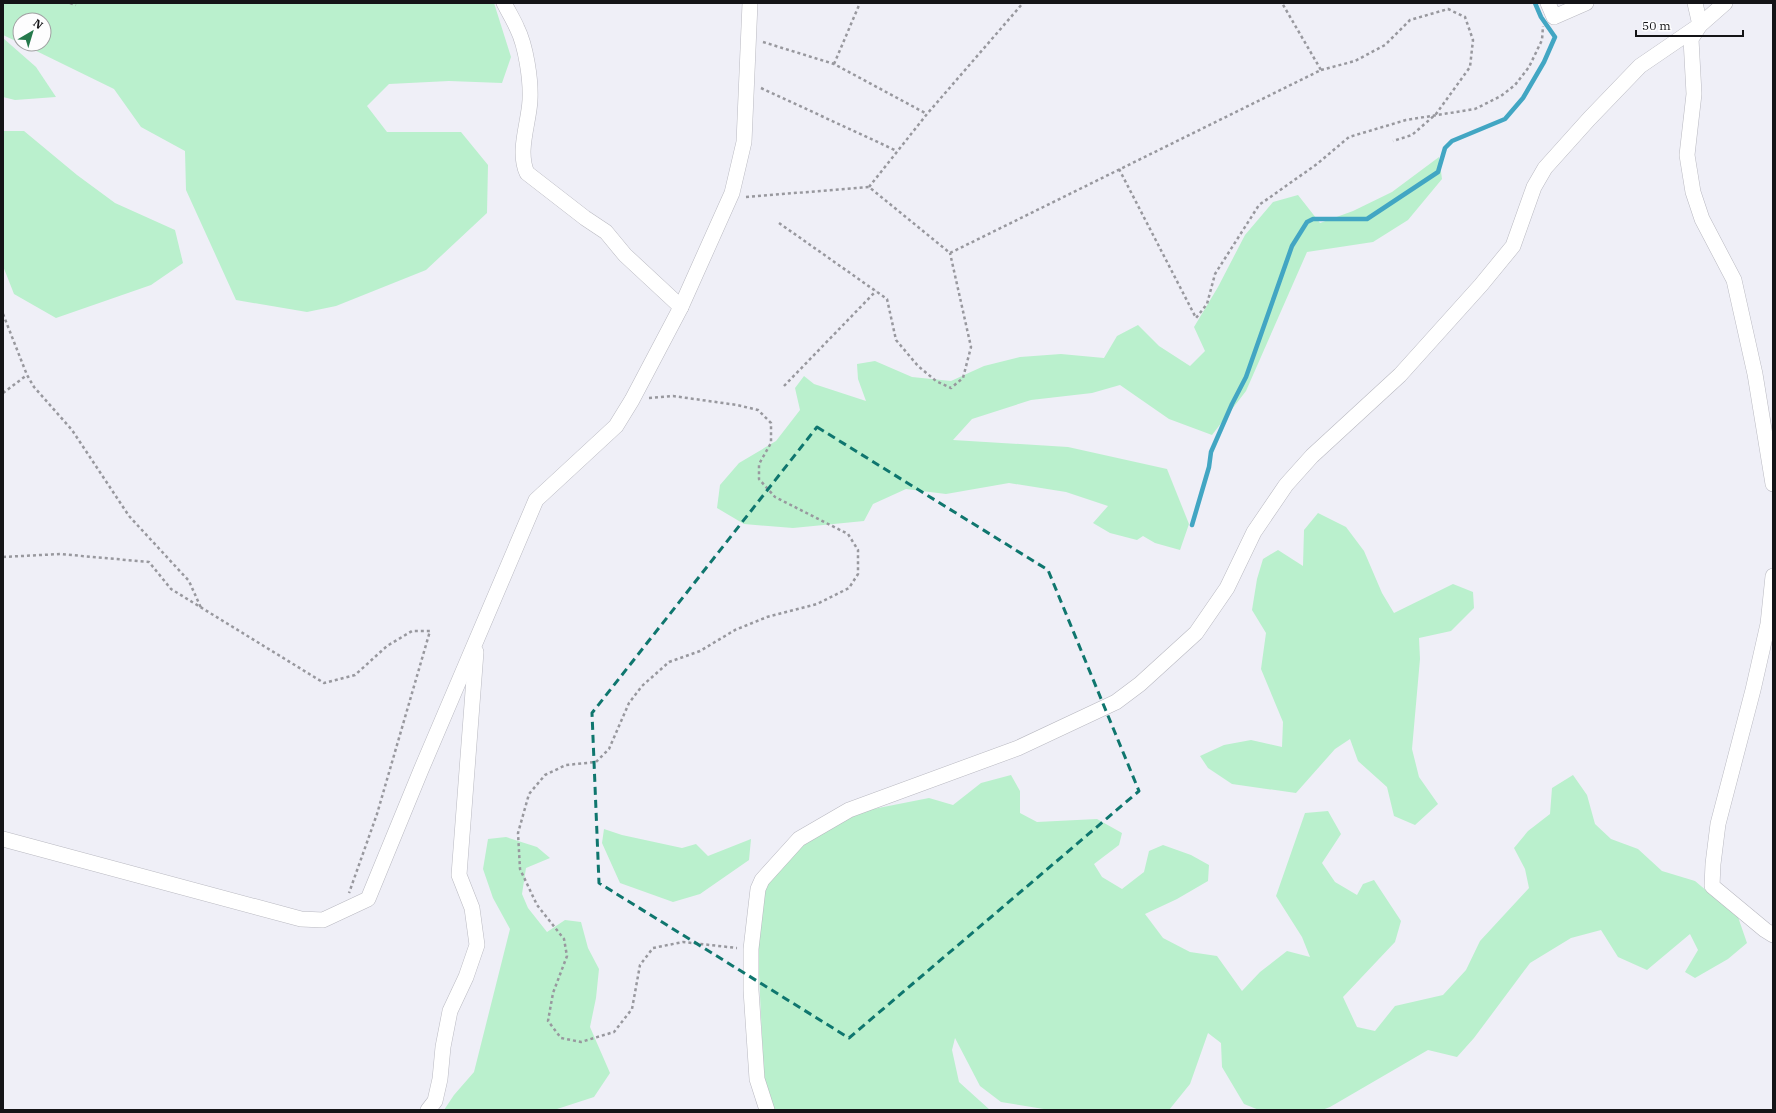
<svg xmlns="http://www.w3.org/2000/svg" width="1776" height="1113" viewBox="0 0 1776 1113" font-family="'IBM Plex Serif',serif">
	<style>
		.green { fill: #baf0cd }
		.lines { fill: none; stroke-linecap: round; stroke-linejoin: round }
		.stream { stroke: #42a6c3; stroke-width: 4.5 }
		.street-casing { stroke: #b9b9c1; stroke-width: 16 }
		.path { stroke: #98989e; stroke-width: 2.5; stroke-dasharray: 3 3; stroke-linecap: butt }
		.street { stroke: #fff; stroke-width: 15 }
		.marked { fill: none; stroke: #0f766e; stroke-width: 3; stroke-dasharray: 8 5; stroke-linejoin: round }
	</style>
	<rect width="100%" height="100%" fill="#efeff7"/>
	<g class="green">
		<path d="M3,3h491l17,54 -9,26 -53,-2 -60,3 -22,22 20,26h74l27,33 -1,48 -61,57 -90,36 -29,6 -71,-12 -50,-110 -1,-39 -44,-24 -27,-38 -92,-45h22v-24h-24v23l-17,-8z"/>
		<path d="M3,38l33,29 20,30 -41,3 -12,-3z"/>
		<path d="M3,131h21l53,44 38,28 60,27 8,33 -32,22 -95,33 -42,-24 -11,-28z"/>
		<path d="M1439,157l3,22 -34,41 -35,22 -66,10 -61,139 -34,44 -43,-16 -49,-34 -28,8 -61,7 -59,19 -19,21 115,7 99,22 22,55 -9,26 -25,-7 -12,-7 -6,4 -27,-7 -17,-10 15,-17 -42,-14 -57,-9 -63,11 -40,-5 -33,15 -9,17 -71,7 -49,-4 -27,-16 3,-23 19,-22 37,-22 24,-31 -5,-22 9,-12 10,8 52,17 -8,-22 -1,-15 18,-3 37,16 39,4 33,-15 36,-9 41,-3 43,4 13,-22 21,-11 21,21 31,20 15,-15 -11,-24 24,-40 27,-52 28,-33 25,-7 22,28 33,-12 39,-19z"/>
		<path d="M1318,513l28,14 18,24 18,42 12,20 59,-29 20,8 1,16 -23,23 -32,7 1,21 -8,90 7,28 19,27 -23,21 -21,-9 -7,-29 -29,-26 -8,-22 -15,10 -39,44 -64,-9 -24,-16 -8,-12 24,-11 27,-5 31,7 1,-25 -22,-53 5,-36 -14,-23 5,-31 6,-20 15,-9 25,16 1,-36z"/>
		<path d="M1011,775l9,16v22l17,9 60,-3 25,14 -3,12 -25,19 8,13 20,12 22,-17 5,-21 14,-6 28,10 18,10 -1,16 -31,18 -32,15 18,24 27,14 27,4 25,35 18,-19 27,-21 23,6 -8,-20 -26,-41 29,-83 23,-2 13,23 -19,29 13,19 22,13 6,-11 11,-4 27,41 -6,21 -52,55 14,30 18,4 20,-25 48,-11 23,-25 14,-29 49,-53 -4,-19 -11,-21 14,-17 22,-17 2,-26 21,-13 14,20 8,29 16,15 27,10 24,22 33,10 43,36 9,26 -19,16 -33,19 -10,-6 13,-22 -8,-16 -43,36 -29,-13 -17,-27 -30,8 -41,25 -56,75 -17,19 -29,-7 -98,57 -8,3h-63l-15,-6 -22,-37 -1,-24 -13,-10 -18,51 -21,26h-119l-49,-8 -21,-16 -25,-48 -3,12 7,32 31,28h-217l-9,-29 -6,-128 6,-60 3,-9 34,-39 52,-32 76,-15 24,7 28,-22z"/>
		<path d="M604,829l18,6 60,13 14,-4 12,12 43,-17 -2,21 -49,34 -27,8 -53,-19 -18,-40z"/>
		<path d="M506,837l31,10 13,11 -24,10 -4,26 6,14 19,24 18,-12 16,2 7,26 11,21 -3,29 -6,29 20,46 -16,24 -40,13h-110l10,-15 20,-23 36,-143 -17,-31 -10,-29 5,-30z"/>
	</g>
	<g class="lines">
		<path class="stream" d="M1192,525l17,-58 2,-15 21,-48 14,-27 46,-131 15,-24 6,-3h54l71,-47 7,-24 7,-7 53,-22 18,-21 21,-36 11,-25 -14,-20 -6,-14"/>
		<defs>
			<g id="street">
				<path d="M504,3c4,8 9,16 13,25 9,18 14,52 13,72 -1,23 -13,51 -3,73l58,45 21,14 19,23 56,52"/>
				<path d="M1548,3l6,14 32,-14"/>
				<path d="M1695,3l5,22 -9,14 3,55 -7,61 6,37 9,27 32,61 21,94 18,110"/>
				<path d="M1773,576l-5,48 -15,66 -35,134 -5,40 -1,22 53,44 8,5"/>
				<path d="M3,839l298,80 22,1 45,-21 53,-129 115,-270 80,-74 16,-26 49,-93 51,-114 12,-51 6,-139"/>
				<path d="M428,1110l7,-9 5,-22 3,-32 7,-36 16,-34 11,-32 -5,-37 -13,-33 17,-223"/>
				<path d="M767,1110l-10,-31 -6,-89v-41l7,-60 4,-9 37,-41 50,-29 169,-62 98,-46 24,-18 56,-51 31,-45 27,-56 32,-47 26,-29 88,-81 81,-90 32,-39 21,-59 11,-19 44,-49 51,-53 60,-41 25,-22"/>
			</g>
		</defs>
		<use href="#street" class="street-casing"/>
		<g class="path">
			<path d="M70,3l6,2"/>
			<path d="M763,42l71,22 93,50"/>
			<path d="M834,64l26,-61"/>
			<path d="M1321,70l34,-9 30,-16 25,-25 38,-11 17,8 8,23 -3,27 -34,47 -24,21 -19,6"/>
			<path d="M761,88l136,63"/>
			<path d="M1119,169l77,149 11,-14 8,-30 44,-69 58,-41 32,-27 57,-17 69,-11 26,-13 14,-11 14,-18 13,-27 1,-14"/>
			<path d="M869,187l58,-73 96,-111"/>
			<path d="M746,197l123,-10 81,66 371,-183 -39,-67"/>
			<path d="M779,223l108,76 9,41 22,26 18,15 15,7 12,-10 8,-31 -21,-94"/>
			<path d="M3,314l24,61 7,12 38,43 57,86 60,65 12,27"/>
			<path d="M784,386l92,-95"/>
			<path d="M3,393l24,-18"/>
			<path d="M649,398l24,-2 64,9 21,5 13,13v20l-12,21v15l16,18 73,37 10,16v24l-9,14 -32,16 -50,13 -32,13 -35,21 -31,11 -27,24 -13,17 -20,46 -13,13 -30,3 -21,10 -16,19 -11,39 2,36 17,36 27,34 3,17 -14,37 -5,28 13,17 20,4 33,-10 18,-23 8,-44 13,-17 30,-6 54,6"/>
			<path d="M3,557l57,-3 89,8 22,27 153,94 31,-8 32,-29 25,-15h18l-53,183 -28,79"/>
		</g>
		<use href="#street" class="street"/>
	</g>
	<path class="marked" d="M817,427l231,143 91,221 -290,247 -250,-155 -7,-170z"/>
	<rect width="1776" height="1113" fill="none" stroke="#141417" stroke-width="8"/>
	<g transform="translate(32 32) rotate(38)"><circle r="19" fill="#fdfdfe" stroke="#a0a0a2"/>
	<path d="M0-3L7 15L0 10L-7 15Z" fill="#25794c"/>
	<text y="-6" font-size="11" font-weight="bold" text-anchor="middle" fill="#141417">N</text>
	</g>
	<path d="M1636 30v6h107v-6" fill="none" stroke="#141417" stroke-width="2"/>
	<text x="1642" y="30" font-size="12" fill="#141417" stroke="#fdfdfe" stroke-width="3" paint-order="stroke">50 m</text>
</svg>
